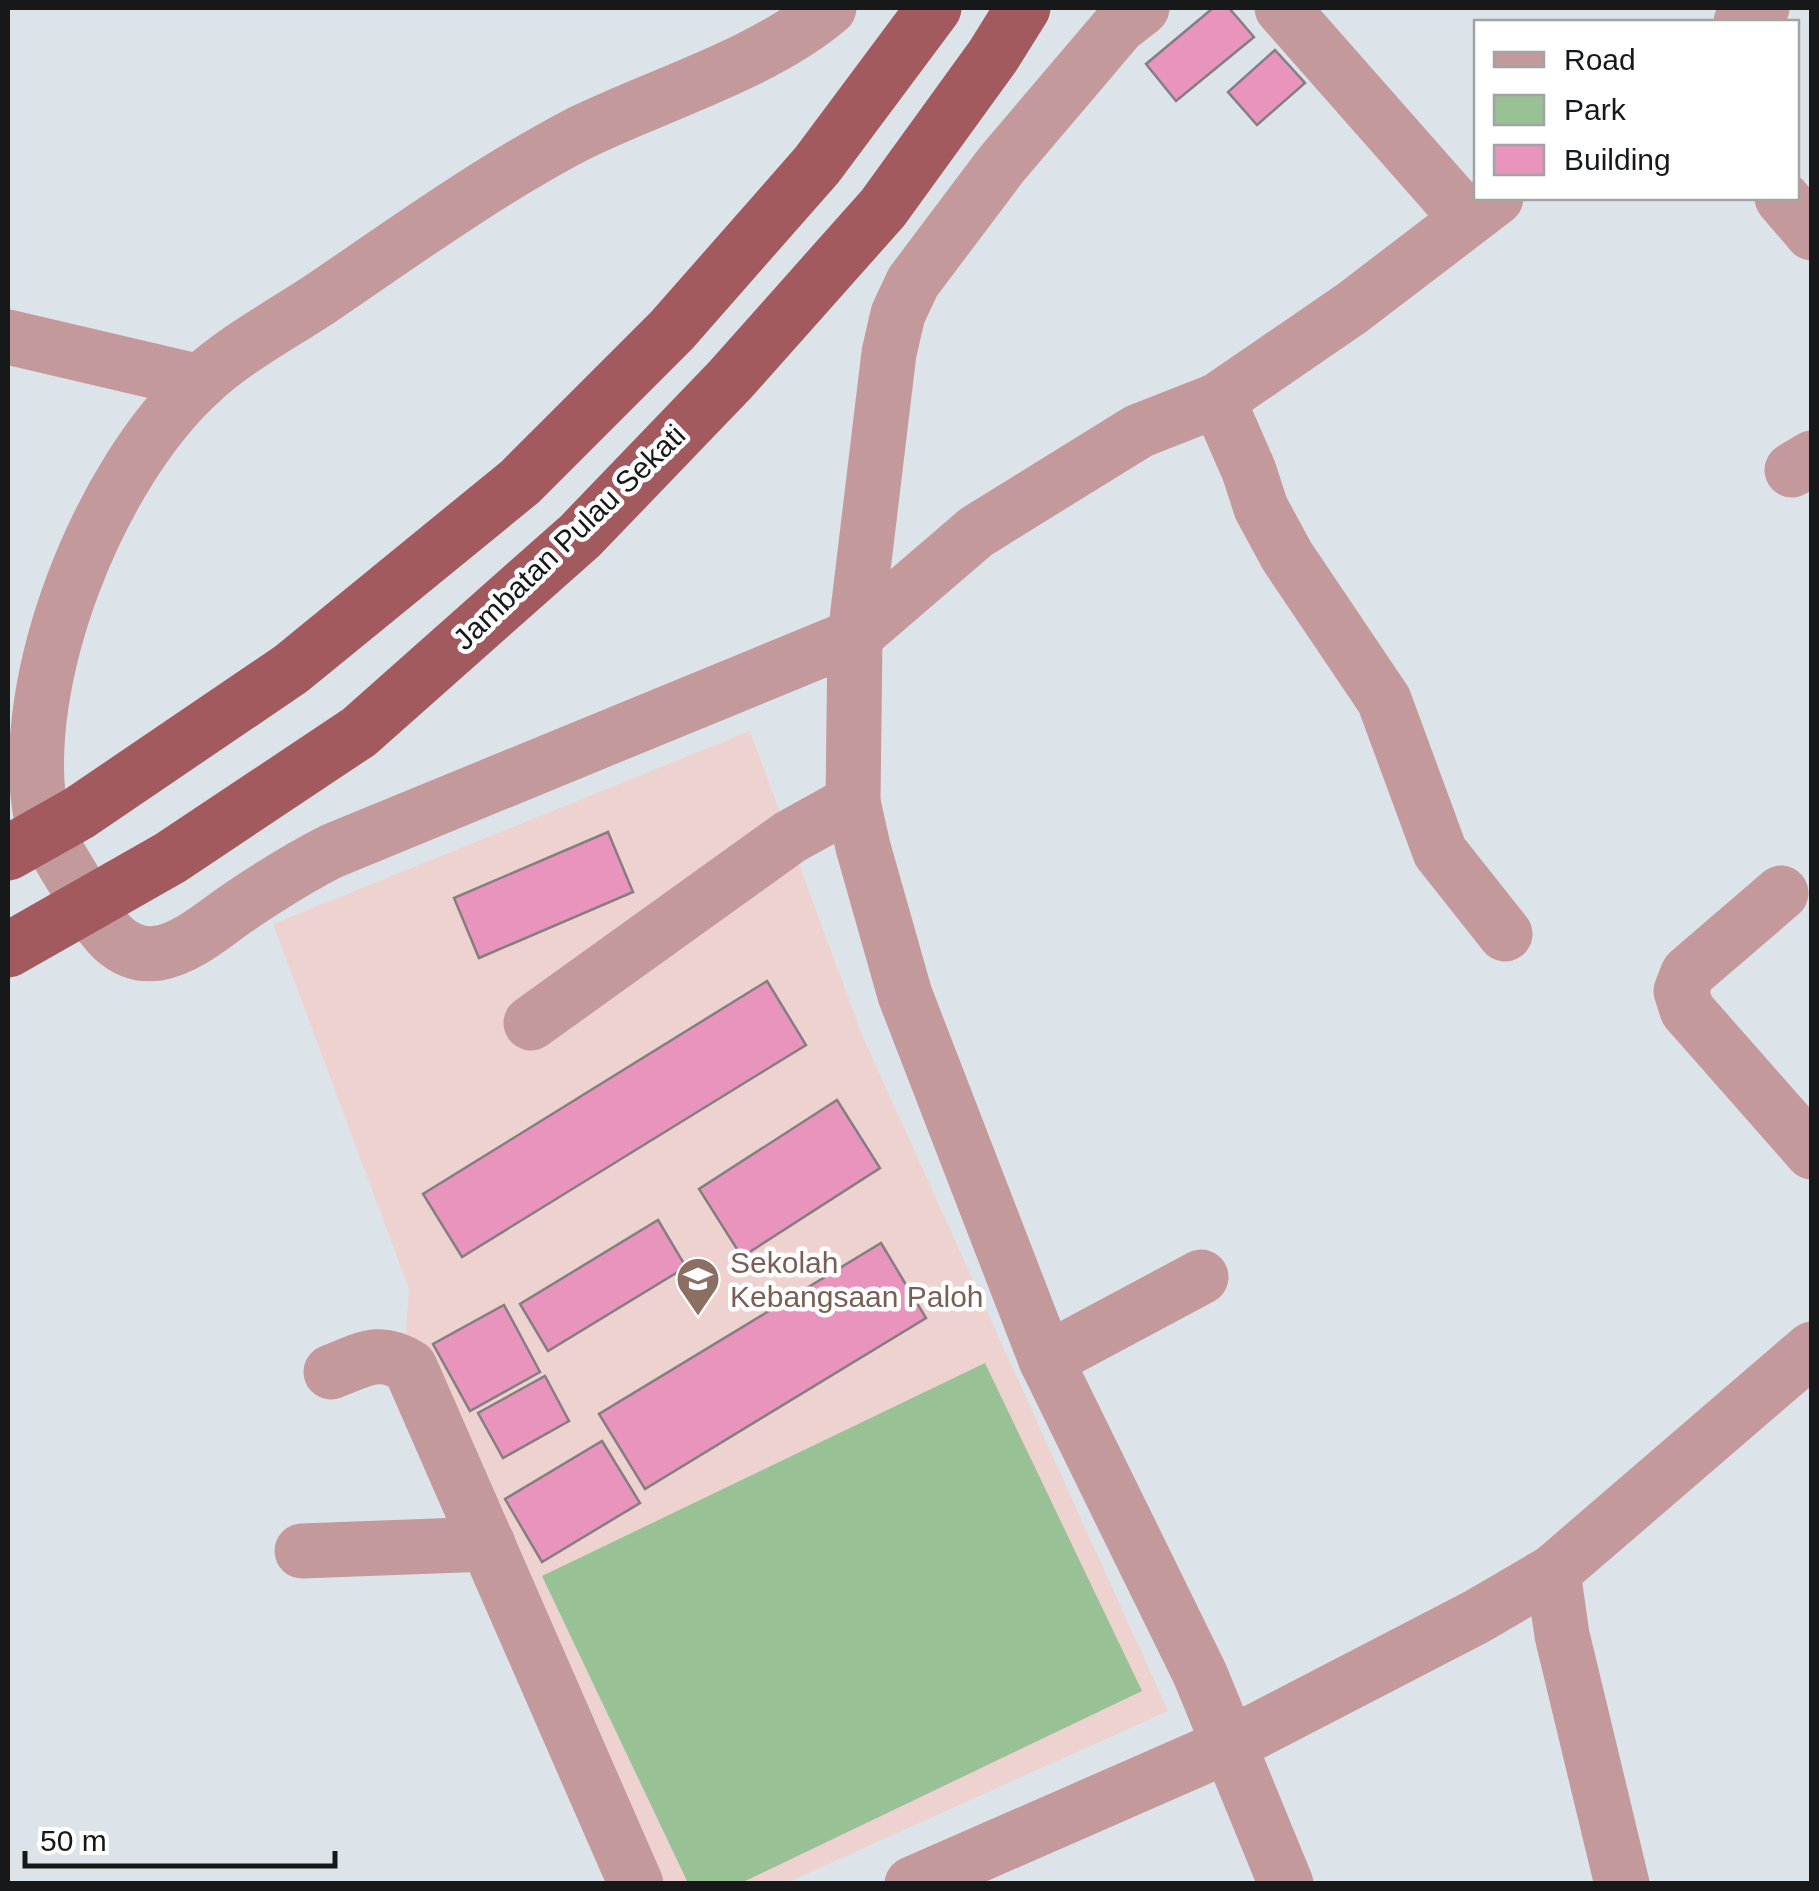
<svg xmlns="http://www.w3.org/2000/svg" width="1819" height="1891" viewBox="0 0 1819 1891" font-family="Arial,sans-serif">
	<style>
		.education { fill: #edd2cf }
		.green { fill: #99c196 }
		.building { fill: #e894bc; stroke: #857e81; stroke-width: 2.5 }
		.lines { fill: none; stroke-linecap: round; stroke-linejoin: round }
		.minor { stroke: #c3999b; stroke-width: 55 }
		.major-bridge { stroke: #a25a5f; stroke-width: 55 }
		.labels { text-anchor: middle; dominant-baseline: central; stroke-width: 9; stroke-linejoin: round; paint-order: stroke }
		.street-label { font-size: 30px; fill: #16181a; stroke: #fff }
		.education-label { font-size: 30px; fill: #785e54; stroke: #fff; text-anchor: start }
	</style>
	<rect width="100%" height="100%" fill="#dde4e9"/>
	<path class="education" d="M750,731l112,304 306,676 -382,172h-144l-237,-538 4,-56 -136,-365z"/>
	<path class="green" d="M985,1363l157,328 -401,192h-53l-146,-307z"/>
	<g class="building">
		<path d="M1213,8h16l25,29 -78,64 -30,-37z"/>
		<path d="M1275,50l30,33 -48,42 -29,-33z"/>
		<path d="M608,832l25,60 -154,66 -25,-60z"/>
		<path d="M767,981l39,64 -344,212 -39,-63z"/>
		<path d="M837,1100l43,68 -138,89 -43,-68z"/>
		<path d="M658,1220l28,47 -138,84 -28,-47z"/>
		<path d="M881,1243l45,75 -281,171 -46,-75z"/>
		<path d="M504,1305l36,67 -70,39 -37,-67z"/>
		<path d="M545,1376l24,45 -66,37 -25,-45z"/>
		<path d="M602,1441l38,62 -98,59 -37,-63z"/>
	</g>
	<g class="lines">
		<g class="minor">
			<path d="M829,8c-65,56 -172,87 -251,126 -88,46 -170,105 -252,161 -41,28 -90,53 -126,87 -100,91 -184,299 -159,434 4,21 34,64 45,85 16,28 36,58 73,52 28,-5 54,-28 77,-44 31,-21 62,-41 96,-58l523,-215 121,-104 163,-101 79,-31 134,-92 144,-110"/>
			<path d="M1142,8l-23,18 -118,139 -88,117 -15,32 -9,39 -34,283 -2,166 10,45 42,148 141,365 154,314 86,210"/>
			<path d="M1282,8l185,210"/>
			<path d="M1741,22l21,-14"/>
			<path d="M1782,198l30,35"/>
			<path d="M8,337l192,45"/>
			<path d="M1218,400l31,71 12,37 26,48 97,144 56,152 65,82"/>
			<path d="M1792,470l20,-12"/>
			<path d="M1781,893l-93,80 -7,18 6,19 125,142"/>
			<path d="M531,1023l259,-186 63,-35"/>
			<path d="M1046,1360l155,-83"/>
			<path d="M331,1372c32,-12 48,-25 79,-5l226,517"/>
			<path d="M302,1551l186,-7"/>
			<path d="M1553,1572l9,63 60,249"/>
			<path d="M912,1884l315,-138 249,-129 77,-45 259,-223"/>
		</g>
		<g class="major-bridge">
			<path d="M8,853l71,-40 212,-144 229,-187 152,-152 145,-165 117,-157"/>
			<path d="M8,950l162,-92 189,-126 221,-196 150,-156 153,-172 110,-152 30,-48"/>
		</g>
	</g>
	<defs>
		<symbol id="school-pin" viewBox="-11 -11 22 30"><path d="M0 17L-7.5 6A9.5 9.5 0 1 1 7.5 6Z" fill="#8d6e63" stroke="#fff"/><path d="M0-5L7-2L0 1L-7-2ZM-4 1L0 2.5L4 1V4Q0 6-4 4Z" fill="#fff"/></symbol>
	</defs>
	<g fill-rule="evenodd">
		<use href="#school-pin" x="673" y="1254" width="50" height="68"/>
	</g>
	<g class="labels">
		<g class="street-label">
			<text transform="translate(569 537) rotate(-44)">Jambatan Pulau Sekati</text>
		</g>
		<g class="education-label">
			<text x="730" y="1262">Sekolah<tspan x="730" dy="34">Kebangsaan Paloh</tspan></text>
		</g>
	</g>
	<rect width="1819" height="1891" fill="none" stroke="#16181a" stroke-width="20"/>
	<rect x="1474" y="20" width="325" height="180" fill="#ffffff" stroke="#a2a3a3" stroke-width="2.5"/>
	<rect x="1494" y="52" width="50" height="15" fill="#c3999b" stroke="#a2a3a3" stroke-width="2.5"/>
	<text x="1564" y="70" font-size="30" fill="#16181a">Road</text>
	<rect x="1494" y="95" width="50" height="30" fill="#99c196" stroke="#a2a3a3" stroke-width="2.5"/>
	<text x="1564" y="120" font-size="30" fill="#16181a">Park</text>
	<rect x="1494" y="145" width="50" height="30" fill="#e894bc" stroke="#a2a3a3" stroke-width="2.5"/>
	<text x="1564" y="170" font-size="30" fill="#16181a">Building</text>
	<path d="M25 1851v15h310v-15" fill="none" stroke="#16181a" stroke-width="5"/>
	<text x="40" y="1851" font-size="30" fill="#16181a" stroke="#ffffff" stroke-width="8" paint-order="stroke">50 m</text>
</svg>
